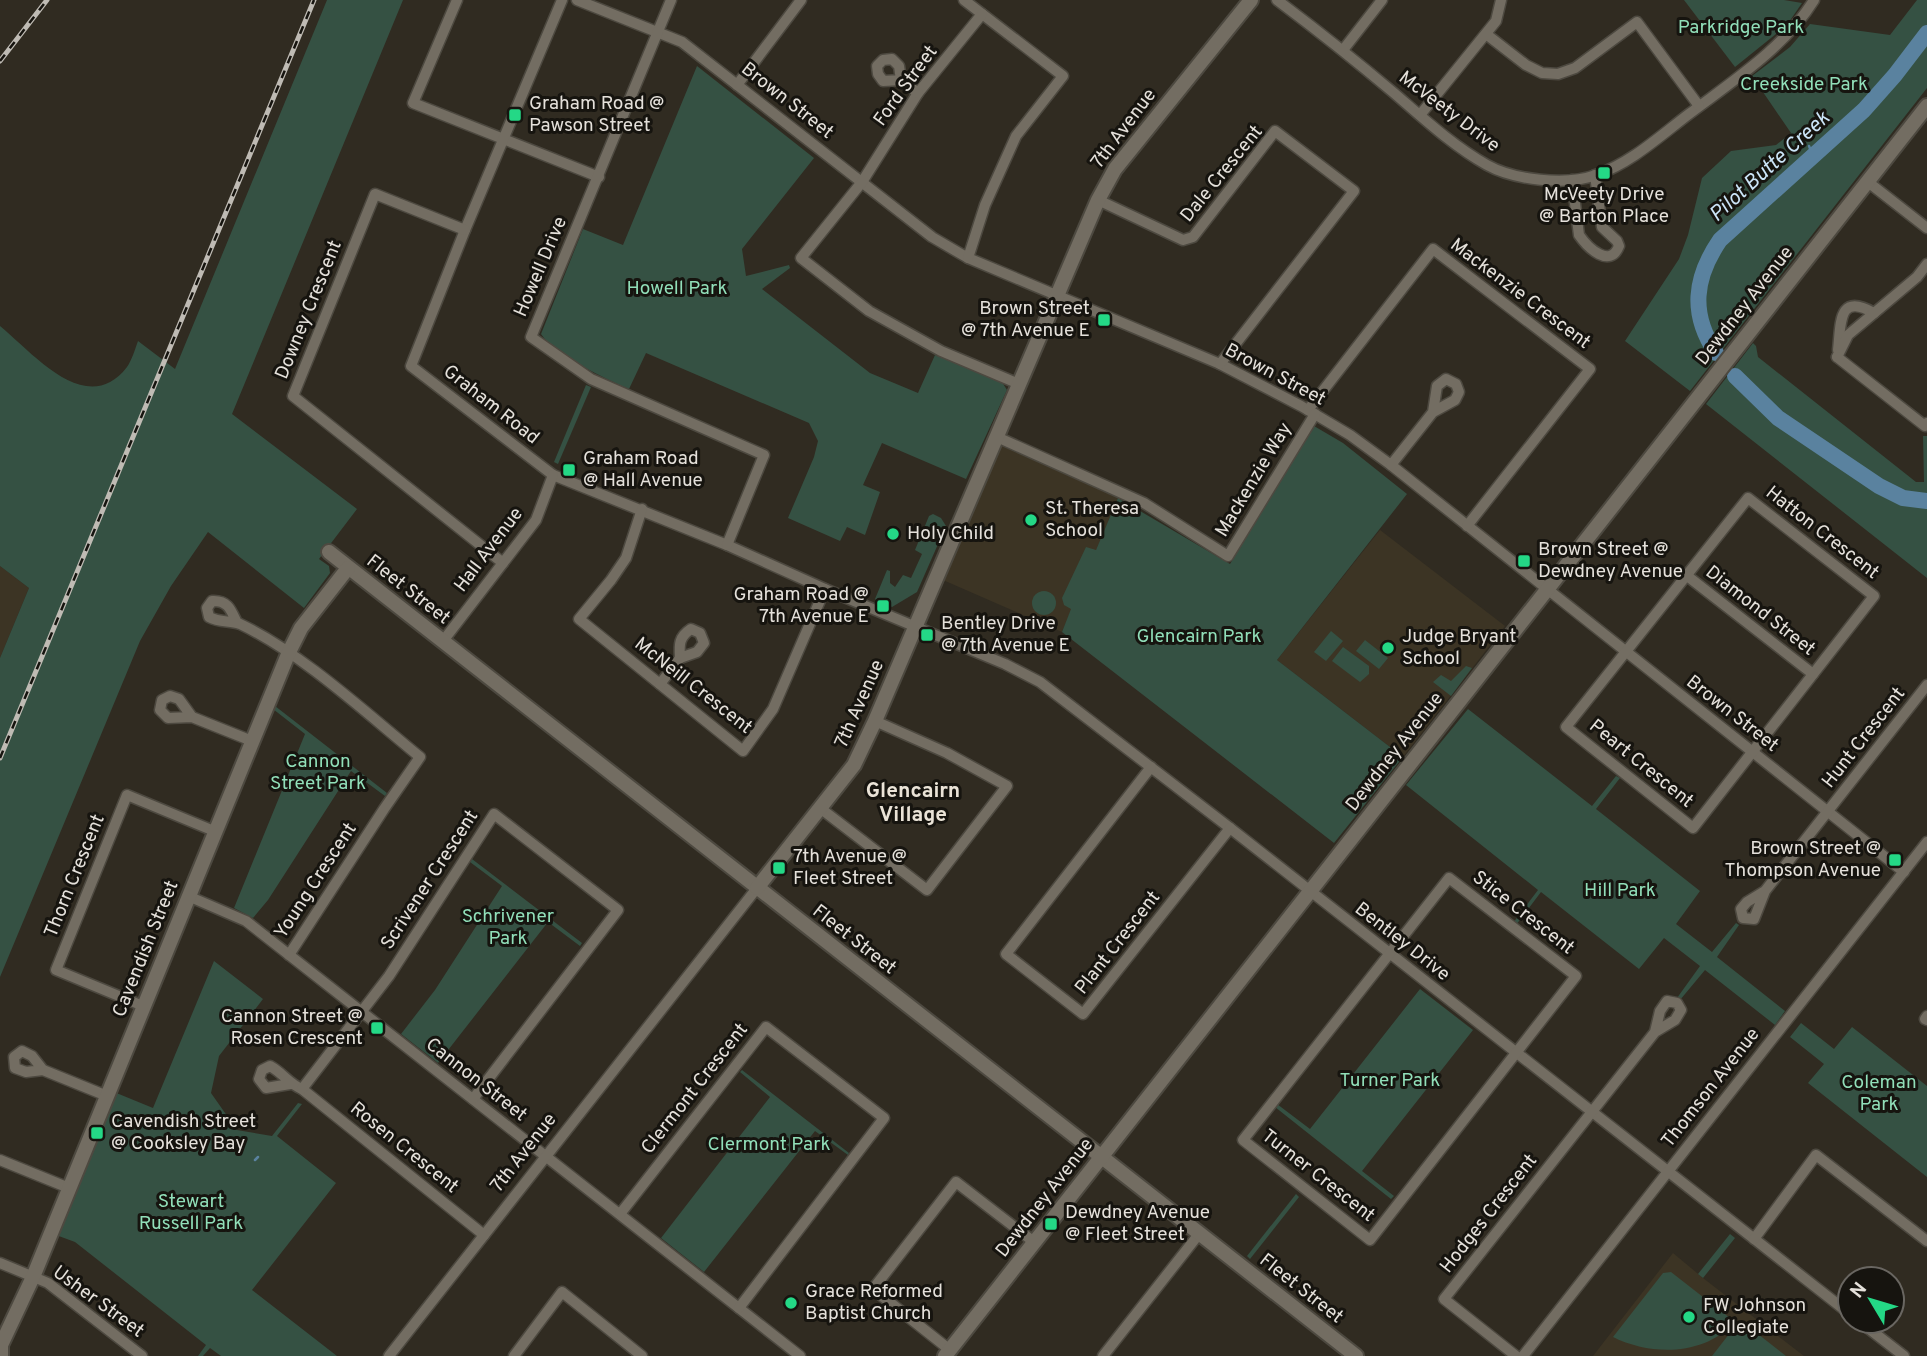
<svg xmlns="http://www.w3.org/2000/svg" width="1927" height="1356" viewBox="0 0 1927 1356" font-family="Overpass,sans-serif">
	<style>
		.built { fill: #3c3424 }
		.green { fill: #355143 }
		.lines { fill: none; stroke-linecap: round; stroke-linejoin: round }
		.stream { stroke: #5a829f; stroke-width: 2.5 }
		.river { stroke: #5a829f; stroke-width: 16 }
		.street-casing { stroke: #4d4940; stroke-width: 13 }
		.secondary-casing { stroke: #4d4940; stroke-width: 18 }
		.street { stroke: #736d62; stroke-width: 10 }
		.secondary { stroke: #736d62; stroke-width: 14 }
		.rail-casing { stroke: #bfbbb4; stroke-width: 5 }
		.rail { stroke: #16140f; stroke-width: 2.5; stroke-dasharray: 8; stroke-linecap: butt }
		.poi-dot { fill: #24d886; stroke: #16140f; stroke-width: 2.5 }
		.labels { text-anchor: middle; dominant-baseline: central; stroke-width: 6; stroke-linejoin: round; paint-order: stroke }
		.park-label { font-size: 19px; fill: #91dfb9; stroke: #16140f }
		.street-label { font-size: 19px; fill: #e5e1db; stroke: #16140f }
		.poi-label { font-size: 19px; fill: #e5e1db; stroke: #16140f; text-anchor: start }
		.water-label { font-size: 21px; font-style: italic; fill: #cce5f8; stroke: #16140f }
		.neighbourhood-label { font-size: 21px; font-weight: bold; fill: #eae3d7; stroke: #16140f }
	</style>
	<rect width="100%" height="100%" fill="#302b21"/>
	<g class="built">
		<path d="M1000,445l118,53 -56,134 -119,-52z"/>
		<path d="M1380,530l125,96 -102,131 -126,-97z"/>
		<path d="M0,566l29,22 -29,70z"/>
		<path d="M1673,1253l30,25 101,78h-211z"/>
	</g>
	<g class="green">
		<path d="M327,0h76l-171,414 125,95 -38,50 10,7 1,7 -26,35 -96,-76 -37,54 -31,55 -140,336v-319l29,-70 -29,-22v-240c34,28 87,93 127,41 5,-7 8,-18 11,-26l37,28z"/>
		<path d="M1684,0h100l18,3 -15,22 -52,42z"/>
		<path d="M1917,0h10v88l-237,303 -65,-50 54,-82 9,-24 14,-57 29,-27 45,-6 15,-12 -39,-57 38,-29 20,-23 80,11z"/>
		<path d="M697,66l117,92 -72,91 4,27 43,-11 1,3 -28,21 108,84 48,20 17,-38 67,27 5,8 -41,89 -84,-36 -19,42 17,7 -15,43 -18,-8 -7,14 -52,-23 26,-61 4,-16 -9,-18 -163,-70 -17,36c-23,-10 -75,-34 -88,-55l42,-105 40,16z"/>
		<path d="M1753,343l3,3 2,11 158,125h8l-1,-46h4v142l-221,-174z"/>
		<path d="M586,385l5,2 -33,77 -4,-2z"/>
		<path d="M1314,426l29,17 64,51 -130,166 126,97 -69,86 -272,-211 9,-23 -7,-4 -2,-7 24,-51 10,3 22,-52 112,66z"/>
		<path d="M933,514l8,4 5,8 -29,66 -25,15 -16,-7 -1,-1 12,-29 3,1v12l5,4 8,-12 8,3 11,-24 -7,-4 14,-34z"/>
		<circle cx="1044" cy="603" r="12"/>
		<path d="M1331,631l12,10 -17,20 -12,-9z"/>
		<path d="M1365,640l23,18 -9,11 -23,-18z"/>
		<path d="M1343,647l26,19v8l-9,8 -28,-21z"/>
		<path d="M1466,666l6,2 -21,28 -18,-14 8,-7 10,6z"/>
		<path d="M275,706l112,87 -2,3 -34,-25 -83,129 -15,18 -19,-10 71,-174 -32,-25z"/>
		<path d="M1468,709l124,97 24,-30 4,2 -24,31 104,82 -24,33 36,28 24,-29 3,2 -22,32 68,54 -10,14 -70,-55 -25,30 -3,-2 23,-32 -36,-28 -25,31 -98,-77 -25,33 -3,-2 25,-33 -132,-105z"/>
		<path d="M472,859l110,84 -2,3 -32,-24 -110,141 -37,-29 34,-44 67,-104 -32,-24z"/>
		<path d="M214,961l49,38 -44,57 -8,37 26,37 35,6 26,-33 4,1 -25,32 59,47 -84,107 85,66h-116l-11,-8 -7,8h-5l8,-11 -131,-103 -19,-7 58,-143 39,16z"/>
		<path d="M1420,989l53,41 -111,141 32,25 -3,3 -116,-92 2,-3 33,25z"/>
		<path d="M1801,1023l33,26 18,-22 75,59v91l-119,-94 16,-19 -34,-27z"/>
		<path d="M742,1070l107,83 -1,2 -33,-24 -111,141 -43,-34 109,-141 -30,-25z"/>
		<path d="M1296,1194l3,3 -49,62 -3,-3z"/>
		<path d="M1730,1234l5,4 -32,40 -5,-4z"/>
		<path d="M1671,1272l64,50c-31,34 -84,34 -122,15l50,-64z"/>
		<path d="M1740,1320l46,36h-74z"/>
	</g>
	<g class="lines">
		<g class="stream">
			<path d="M1808,160l3,-9 -2,-5"/>
			<path d="M255,1160l3,-3"/>
		</g>
		<g class="river">
			<path d="M1716,353c-26,-39 -22,-75 4,-113l144,-130 31,-35 32,-42"/>
			<path d="M1735,376l43,42 101,68 24,12 24,3"/>
		</g>
		<defs>
			<g id="street">
				<path d="M457,0l-44,103 186,74"/>
				<path d="M562,0l-97,230 -54,136 142,109 174,70 98,44 180,75 35,18 190,146 620,486"/>
				<path d="M577,0l105,42 250,195 36,21 252,106 81,42 49,29 41,30 513,407"/>
				<path d="M671,0l-140,337 60,42 173,76 -37,90"/>
				<path d="M964,0l99,76 -47,60 -31,69 -17,53"/>
				<path d="M1277,0c40,30 79,61 117,93 29,25 59,53 93,72 27,15 79,21 109,10 35,-12 64,-39 93,-61 45,-34 95,-66 125,-114"/>
				<path d="M982,14l-64,79 -56,89 -61,76 68,53 72,40 78,33"/>
				<path d="M1486,34l40,31 16,8 16,1 17,-6 62,-46 62,84"/>
				<path d="M1343,50l39,-50"/>
				<path d="M901,80l-2,-14 -7,-7 -9,1 -6,6 1,8 5,7 18,-1 17,13"/>
				<path d="M737,85l64,-85"/>
				<path d="M1420,115l76,-94 5,-21"/>
				<path d="M1572,180l7,55c9,13 31,34 40,11l-2,-5 -15,-14 -7,-52"/>
				<path d="M1868,182l59,46"/>
				<path d="M1098,200l85,40 10,-3 82,-106 79,60 -134,173"/>
				<path d="M465,230l-90,-36 -82,202 210,167"/>
				<path d="M1838,350c3,-27 0,-58 36,-37"/>
				<path d="M1837,357l11,-22 69,-58 10,-13"/>
				<path d="M1837,357l88,69 2,-3"/>
				<path d="M1308,410l125,-161 157,120 -123,157"/>
				<path d="M997,437l147,66 84,53 87,-142"/>
				<path d="M1391,465l42,-53 22,-12 4,-8 -3,-8 -10,-5 -9,7 -4,26"/>
				<path d="M1748,498l126,98 -181,232 -127,-101z"/>
				<path d="M642,509l-16,49 -15,22 -32,39 164,132 30,-42 52,-120"/>
				<path d="M1686,575l127,99"/>
				<path d="M237,623c-6,-13 -9,-23 -25,-22l-5,7 2,9c11,6 21,3 31,7 63,30 126,89 180,133l-36,52 -95,146"/>
				<path d="M443,641l93,-121 17,-45"/>
				<path d="M660,684l20,-26 17,-6 7,-9 -4,-10 -9,-4c-12,8 -12,15 -11,29"/>
				<path d="M192,717l-13,-18 -9,-3 -8,4 -2,10 8,8 24,-1 60,24"/>
				<path d="M1151,767l-145,187 77,60 147,-186"/>
				<path d="M820,808l107,82 80,-104 -60,-33 -72,-32"/>
				<path d="M1449,878l127,98 -206,264 -127,-100z"/>
				<path d="M1765,891l-11,28 -11,-1 -2,-9 6,-7 18,-11 162,-206"/>
				<path d="M188,896l58,25 554,435"/>
				<path d="M143,1006l-87,-36 71,-175 87,36"/>
				<path d="M1927,1016l-2,3 2,1"/>
				<path d="M43,1070l-11,-14 -10,-5 -8,6 1,11 11,4 17,-2 64,26"/>
				<path d="M290,1084l-24,4 -7,-9 3,-9 8,-4c13,7 19,18 32,23l182,146"/>
				<path d="M302,1089l87,-113 105,-162 124,96 -145,189"/>
				<path d="M0,1160l69,28"/>
				<path d="M620,1214l146,-187 118,91 -145,190"/>
				<path d="M1754,1239l62,-84 111,86"/>
				<path d="M0,1263l48,20 94,73"/>
				<path d="M1859,1321l45,35"/>
				<path d="M950,1350l-77,-61 83,-107 78,60"/>
				<path d="M389,1356l368,-468"/>
				<path d="M514,1356l48,-64 80,64"/>
				<path d="M1103,1356l96,-122"/>
				<path d="M1516,1356l-72,-57 211,-267 20,-12 6,-10 -4,-7 -10,-2 -7,10 -5,21"/>
				<path d="M1523,1356l404,-514"/>
			</g>
			<g id="secondary">
				<path d="M329,552l1027,804"/>
				<path d="M757,888l97,-123 21,-44 223,-521 17,-31 136,-169"/>
				<path d="M1,1356v-11l32,-68 256,-625 12,-24 47,-60"/>
				<path d="M945,1356l982,-1250"/>
			</g>
		</defs>
		<use href="#street" class="street-casing"/>
		<use href="#secondary" class="secondary-casing"/>
		<use href="#street" class="street"/>
		<use href="#secondary" class="secondary"/>
		<defs>
			<g id="rail">
				<path d="M0,61l47,-61"/>
				<path d="M0,758l314,-758"/>
			</g>
		</defs>
		<use href="#rail" class="rail-casing"/>
		<use href="#rail" class="rail"/>
	</g>
	<g class="poi-dot">
		<rect x="508" y="108" width="14" height="14" rx="3.5"/>
		<rect x="1597" y="166" width="14" height="14" rx="3.5"/>
		<rect x="1097" y="313" width="14" height="14" rx="3.5"/>
		<rect x="562" y="463" width="14" height="14" rx="3.5"/>
		<circle cx="1031" cy="520" r="7"/>
		<circle cx="893" cy="534" r="7"/>
		<rect x="1517" y="554" width="14" height="14" rx="3.5"/>
		<rect x="876" y="599" width="14" height="14" rx="3.5"/>
		<rect x="920" y="628" width="14" height="14" rx="3.5"/>
		<circle cx="1388" cy="648" r="7"/>
		<rect x="1888" y="853" width="14" height="14" rx="3.5"/>
		<rect x="772" y="861" width="14" height="14" rx="3.5"/>
		<rect x="370" y="1021" width="14" height="14" rx="3.5"/>
		<rect x="90" y="1126" width="14" height="14" rx="3.5"/>
		<rect x="1044" y="1217" width="14" height="14" rx="3.5"/>
		<circle cx="791" cy="1303" r="7"/>
		<circle cx="1689" cy="1317" r="7"/>
	</g>
	<g class="labels">
		<g class="park-label">
			<text x="1741" y="28">Parkridge Park</text>
			<text x="1804" y="85">Creekside Park</text>
			<text x="677" y="289">Howell Park</text>
			<text x="1199" y="637">Glencairn Park</text>
			<text x="318" y="762">Cannon<tspan x="318" dy="22">Street Park</tspan></text>
			<text x="1620" y="891">Hill Park</text>
			<text x="508" y="917">Schrivener<tspan x="508" dy="22">Park</tspan></text>
			<text x="1390" y="1081">Turner Park</text>
			<text x="1879" y="1083">Coleman<tspan x="1879" dy="22">Park</tspan></text>
			<text x="769" y="1145">Clermont Park</text>
			<text x="191" y="1202">Stewart<tspan x="191" dy="22">Russell Park</tspan></text>
		</g>
		<g class="street-label">
			<text transform="translate(906 86) rotate(-54)">Ford Street</text>
			<text transform="translate(787 101) rotate(38)">Brown Street</text>
			<text transform="translate(1449 112) rotate(37)">McVeety Drive</text>
			<text transform="translate(1124 129) rotate(-53)">7th Avenue</text>
			<text transform="translate(1222 174) rotate(-51)">Dale Crescent</text>
			<text transform="translate(541 267) rotate(-67)">Howell Drive</text>
			<text transform="translate(1520 294) rotate(37)">Mackenzie Crescent</text>
			<text transform="translate(1745 306) rotate(-52)">Dewdney Avenue</text>
			<text transform="translate(309 310) rotate(-68)">Downey Crescent</text>
			<text transform="translate(1275 375) rotate(28)">Brown Street</text>
			<text transform="translate(491 405) rotate(38)">Graham Road</text>
			<text transform="translate(1254 480) rotate(-59)">Mackenzie Way</text>
			<text transform="translate(1822 533) rotate(38)">Hatton Crescent</text>
			<text transform="translate(489 550) rotate(-53)">Hall Avenue</text>
			<text transform="translate(408 590) rotate(38)">Fleet Street</text>
			<text transform="translate(1760 611) rotate(38)">Diamond Street</text>
			<text transform="translate(693 686) rotate(38)">McNeill Crescent</text>
			<text transform="translate(860 704) rotate(-66)">7th Avenue</text>
			<text transform="translate(1732 714) rotate(38)">Brown Street</text>
			<text transform="translate(1864 738) rotate(-52)">Hunt Crescent</text>
			<text transform="translate(1395 752) rotate(-52)">Dewdney Avenue</text>
			<text transform="translate(1641 764) rotate(39)">Peart Crescent</text>
			<text transform="translate(75 876) rotate(-68)">Thorn Crescent</text>
			<text transform="translate(430 880) rotate(-57)">Scrivener Crescent</text>
			<text transform="translate(316 881) rotate(-57)">Young Crescent</text>
			<text transform="translate(1523 913) rotate(38)">Stice Crescent</text>
			<text transform="translate(854 940) rotate(38)">Fleet Street</text>
			<text transform="translate(1402 942) rotate(38)">Bentley Drive</text>
			<text transform="translate(1118 943) rotate(-52)">Plant Crescent</text>
			<text transform="translate(146 949) rotate(-68)">Cavendish Street</text>
			<text transform="translate(476 1080) rotate(38)">Cannon Street</text>
			<text transform="translate(1711 1088) rotate(-52)">Thomson Avenue</text>
			<text transform="translate(695 1089) rotate(-52)">Clermont Crescent</text>
			<text transform="translate(404 1148) rotate(39)">Rosen Crescent</text>
			<text transform="translate(524 1153) rotate(-52)">7th Avenue</text>
			<text transform="translate(1318 1176) rotate(38)">Turner Crescent</text>
			<text transform="translate(1045 1198) rotate(-52)">Dewdney Avenue</text>
			<text transform="translate(1489 1214) rotate(-52)">Hodges Crescent</text>
			<text transform="translate(1301 1289) rotate(38)">Fleet Street</text>
			<text transform="translate(98 1302) rotate(36)">Usher Street</text>
		</g>
		<g class="poi-label">
			<text x="529" y="104">Graham Road @<tspan x="529" dy="22">Pawson Street</tspan></text>
			<text x="1604" y="195" text-anchor="middle">McVeety Drive<tspan x="1604" dy="22">@ Barton Place</tspan></text>
			<text x="1090" y="309" text-anchor="end">Brown Street<tspan x="1090" dy="22">@ 7th Avenue E</tspan></text>
			<text x="583" y="459">Graham Road<tspan x="583" dy="22">@ Hall Avenue</tspan></text>
			<text x="1045" y="509">St. Theresa<tspan x="1045" dy="22">School</tspan></text>
			<text x="907" y="534">Holy Child</text>
			<text x="1538" y="550">Brown Street @<tspan x="1538" dy="22">Dewdney Avenue</tspan></text>
			<text x="869" y="595" text-anchor="end">Graham Road @<tspan x="869" dy="22">7th Avenue E</tspan></text>
			<text x="941" y="624">Bentley Drive<tspan x="941" dy="22">@ 7th Avenue E</tspan></text>
			<text x="1402" y="637">Judge Bryant<tspan x="1402" dy="22">School</tspan></text>
			<text x="1881" y="849" text-anchor="end">Brown Street @<tspan x="1881" dy="22">Thompson Avenue</tspan></text>
			<text x="793" y="857">7th Avenue @<tspan x="793" dy="22">Fleet Street</tspan></text>
			<text x="363" y="1017" text-anchor="end">Cannon Street @<tspan x="363" dy="22">Rosen Crescent</tspan></text>
			<text x="111" y="1122">Cavendish Street<tspan x="111" dy="22">@ Cooksley Bay</tspan></text>
			<text x="1065" y="1213">Dewdney Avenue<tspan x="1065" dy="22">@ Fleet Street</tspan></text>
			<text x="805" y="1292">Grace Reformed<tspan x="805" dy="22">Baptist Church</tspan></text>
			<text x="1703" y="1306">FW Johnson<tspan x="1703" dy="22">Collegiate</tspan></text>
		</g>
		<g class="water-label">
			<text transform="translate(1770 167) rotate(-42)">Pilot Butte Creek</text>
		</g>
		<g class="neighbourhood-label">
			<text x="913" y="791">Glencairn<tspan x="913" dy="24">Village</tspan></text>
		</g>
	</g>
	<g transform="translate(1871 1300) rotate(308)"><circle r="33" fill="#16140f" stroke="#696661" stroke-width="2"/>
	<path d="M0-5L12 26L0 18L-12 26Z" fill="#24d886"/>
	<text y="-10" font-size="19" font-weight="bold" text-anchor="middle" fill="#e5e1db">N</text>
	</g>
</svg>
